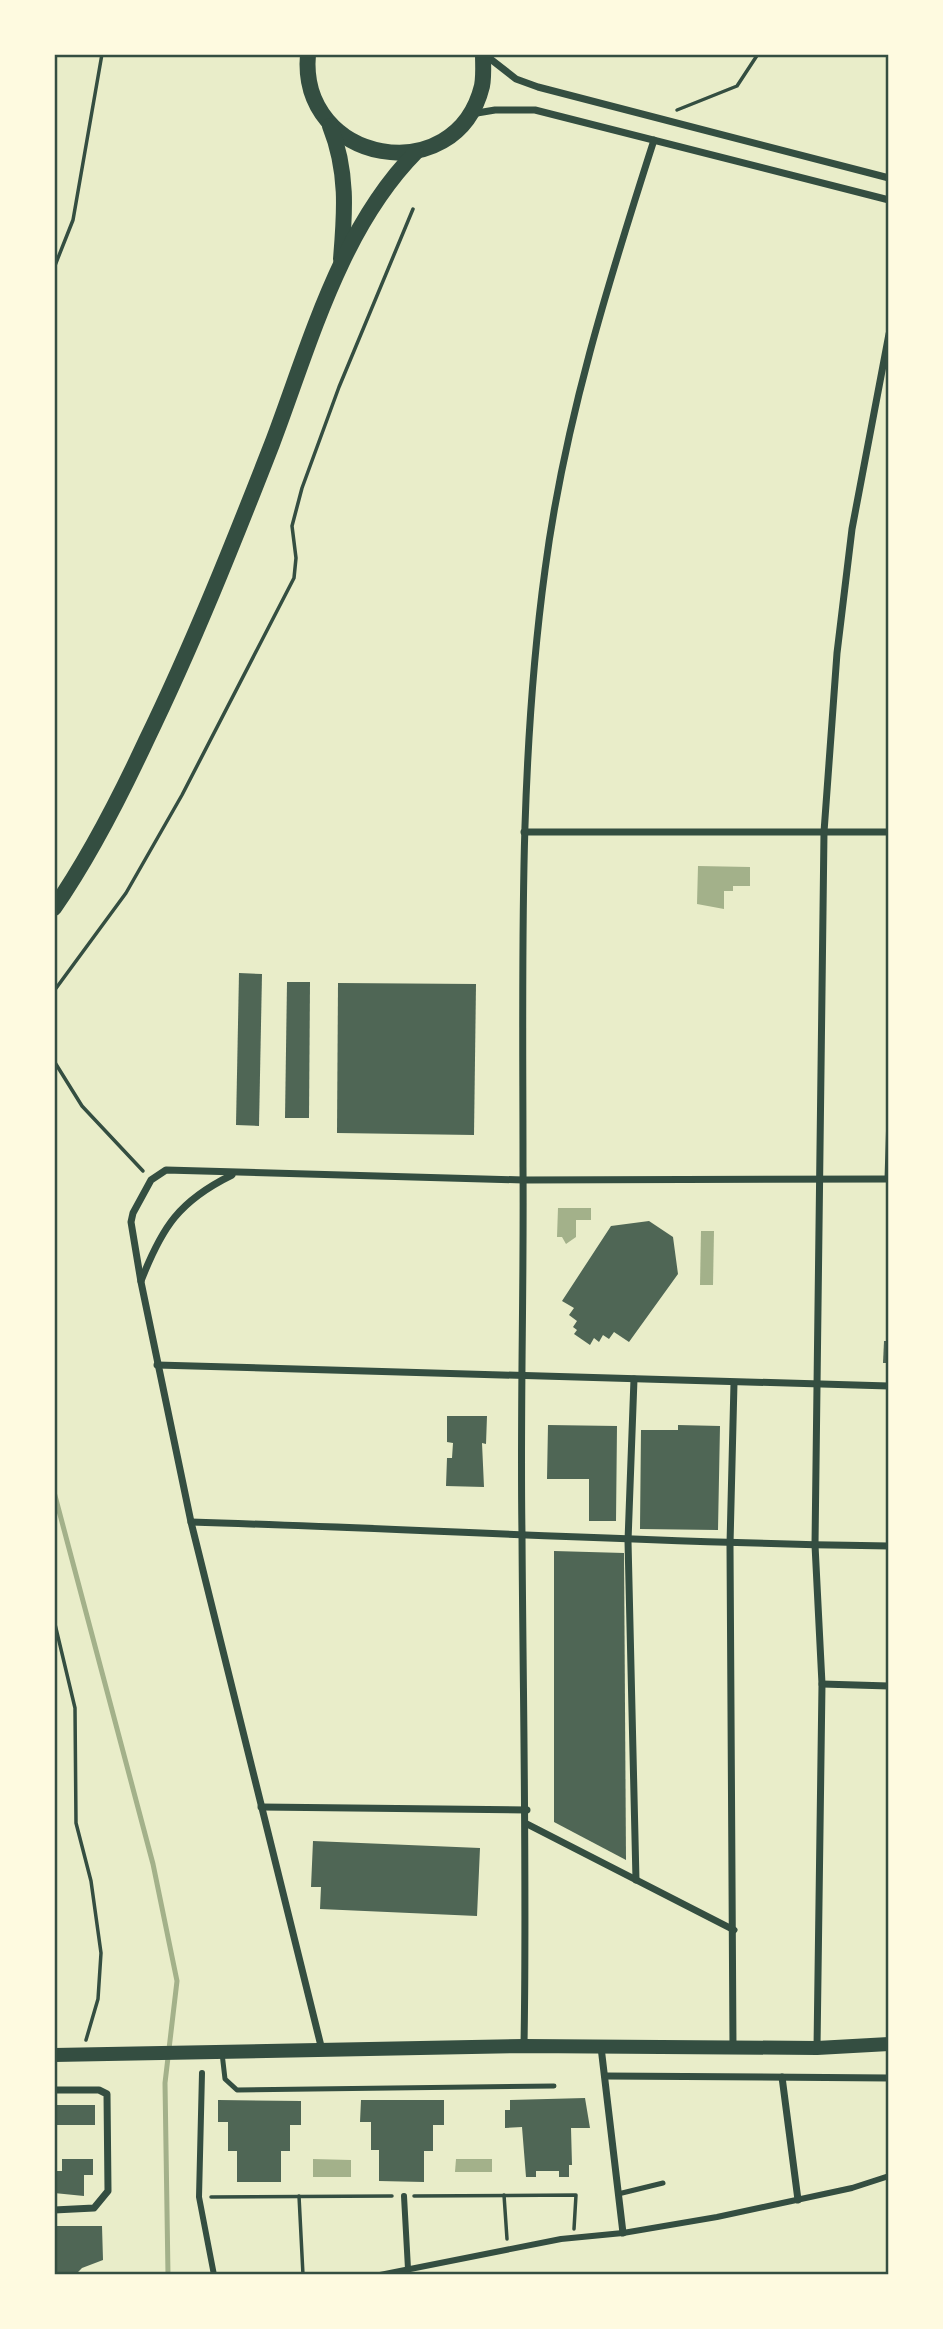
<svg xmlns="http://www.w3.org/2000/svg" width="943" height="2329" viewBox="0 0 943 2329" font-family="'Sofia Sans Condensed',sans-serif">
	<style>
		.water { fill: #a3b18a }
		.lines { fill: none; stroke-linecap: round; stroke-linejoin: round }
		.stream { stroke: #a3b18a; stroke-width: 5 }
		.building { fill: #4f6655 }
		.path { stroke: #344e41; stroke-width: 3.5 }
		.service { stroke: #344e41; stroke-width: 5 }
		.pedestrian { stroke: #344e41; stroke-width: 6 }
		.minor { stroke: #344e41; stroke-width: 7 }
		.secondary { stroke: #344e41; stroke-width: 14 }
		.primary { stroke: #344e41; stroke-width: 16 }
		.neatline { fill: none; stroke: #344e41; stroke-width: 2.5 }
	</style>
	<rect width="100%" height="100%" fill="#e9edc9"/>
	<g class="water">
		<path d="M698,866l52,1v19h-17v5h-9v18l-27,-5z"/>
		<path d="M558,1208h33v12h-15v17l-10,7 -4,-7h-5z"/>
		<path d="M701,1231h13l-1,54h-13z"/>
		<path d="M313,2159l38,1v17h-38z"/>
		<path d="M456,2159h36v13h-37z"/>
	</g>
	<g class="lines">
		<path class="stream" d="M54,1492l99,372 24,117 -12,102 3,192"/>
	</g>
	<g class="building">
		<path d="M239,973l23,1 -3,152 -23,-1z"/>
		<path d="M287,982h23l-1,136h-24z"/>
		<path d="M338,983l138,1 -2,151 -137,-2z"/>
		<path d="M649,1221l24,16 5,37 -49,68 -15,-10 -5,7 -6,-4 -4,7 -5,-4 -4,7 -16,-11 3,-4 -4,-3 4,-6 -8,-6 5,-7 -12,-7 49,-75z"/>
		<path d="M884,1341h5v22h-6z"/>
		<path d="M447,1416h40l-1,28 -4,-1 2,44 -38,-1 1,-28h5l1,-15 -6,-1z"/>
		<path d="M548,1425l69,1 -1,95h-27v-42h-42z"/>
		<path d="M678,1425l42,1 -2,104 -78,-1 1,-99h37z"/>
		<path d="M554,1551l70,2 2,307 -72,-38z"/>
		<path d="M313,1841l167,7 -3,68 -157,-7 1,-22h-10z"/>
		<path d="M585,2098l5,30h-19l1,37h-3v12h-10v-6h-23v6h-10l-4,-50 -17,1v-18h5v-10z"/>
		<path d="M218,2100l83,1v24h-11v26h-9v31h-44v-31h-9v-29h-10z"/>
		<path d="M361,2100h83v25h-11v26h-9v31l-45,-1v-31h-8v-28h-11z"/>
		<rect x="54" y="2105" width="41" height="20"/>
		<path d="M62,2159h31v16h-9v21l-30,-3v-22h8z"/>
		<path d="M54,2226h48l1,34 -21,8 -7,7h-21z"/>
	</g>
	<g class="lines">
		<g class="path">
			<path d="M677,110l60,-24 21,-32"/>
			<path d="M54,268l19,-48 29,-166"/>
			<path d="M54,991l72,-98 56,-98 112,-217 2,-20 -4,-32 10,-38 37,-101 74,-178"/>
			<path d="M54,1061l28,45 61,65"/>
			<path d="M54,1620l21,88 1,115 15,58 10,72 -3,46 -12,41"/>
			<path d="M504,2195l3,44"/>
			<path d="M299,2196l4,79"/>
			<path d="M414,2196l162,-1 -2,34"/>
			<path d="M211,2197l181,-1"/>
		</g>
		<g class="service">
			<path d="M887,1179l2,-64"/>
			<path d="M222,2053l3,26 12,11 317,-4"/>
			<path d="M618,2194l45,-11"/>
		</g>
		<g class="pedestrian">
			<path d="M202,2073l-3,124 15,78"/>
			<path d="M404,2196l4,73"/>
			<path d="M380,2275l181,-36 62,-6 94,-16 135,-29 37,-12"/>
		</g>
		<g class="minor">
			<path d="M484,54l32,25 22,8 351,91"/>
			<path d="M471,114l24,-4h40l354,90"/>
			<path d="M524,832h365"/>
			<path d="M141,1281c21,-54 38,-80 91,-106"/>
			<path d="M157,1365l732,21"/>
			<path d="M634,1379l-6,162 8,339"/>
			<path d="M191,1522c233,7 465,21 698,24"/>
			<path d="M822,1684l67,2"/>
			<path d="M261,1807l266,3"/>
			<path d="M527,1824l207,106"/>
			<path d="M524,2045c3,-170 -1,-340 -2,-511 -2,-122 2,-245 1,-367 0,-199 -5,-399 22,-597 19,-146 64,-290 109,-430"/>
			<path d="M601,2047l22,186"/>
			<path d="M733,2047l-3,-503 4,-161"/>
			<path d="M817,2048l5,-364 -7,-139 9,-713 13,-179 15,-124 37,-195"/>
			<path d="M322,2050l-131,-528 -50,-240 -10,-60 2,-9 18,-33 15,-10 357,10 366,-1"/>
			<path d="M605,2076l284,2"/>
			<path d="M782,2077l16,123"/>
			<path d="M54,2090h45l8,4 1,97 -14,17 -40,2"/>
		</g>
		<path class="secondary" d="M54,2055l470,-9 293,2 72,-4"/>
		<g class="primary">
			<path d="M308,54c-10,110 148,138 174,32 2,-10 1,-22 1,-32"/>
			<path d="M330,126c18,45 15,86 11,133"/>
			<path d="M54,908c36,-52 65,-109 92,-167 47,-97 87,-197 126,-297 38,-100 68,-215 144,-292"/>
		</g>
	</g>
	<rect width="943" height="2329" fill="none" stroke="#fefae0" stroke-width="112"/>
	<rect x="56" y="56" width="831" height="2217" class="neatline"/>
</svg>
